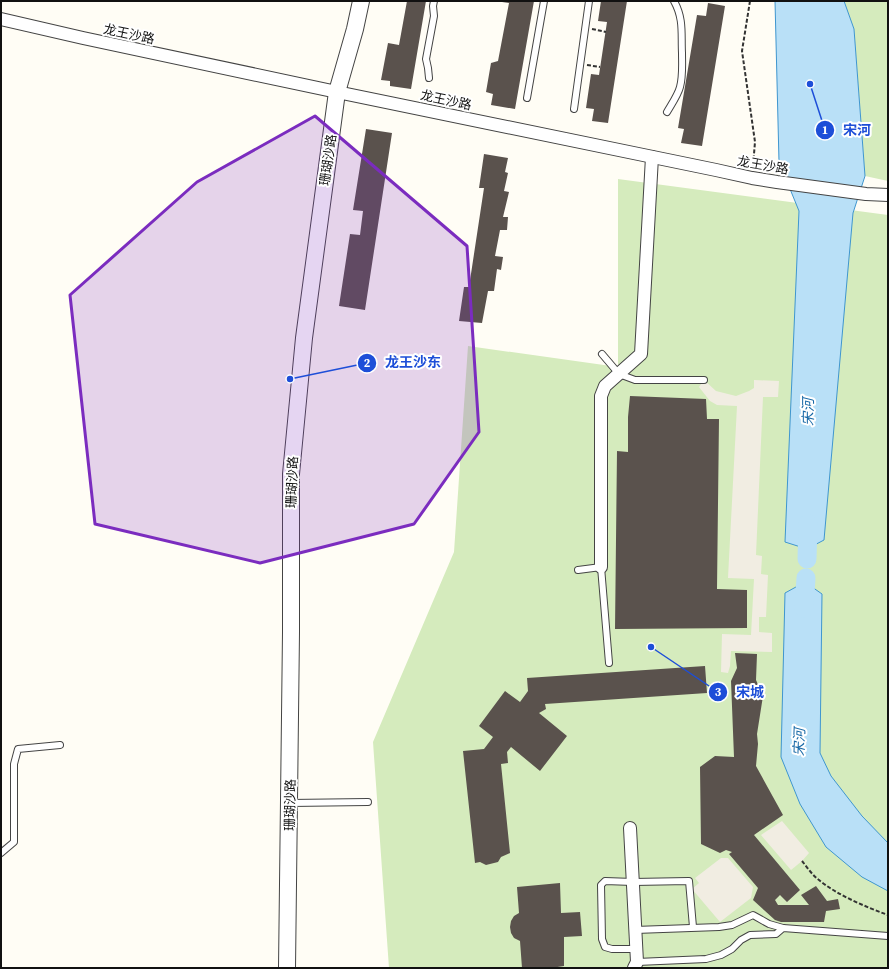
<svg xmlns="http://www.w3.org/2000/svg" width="889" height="969" viewBox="0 0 889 969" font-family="'Source Serif 4','Noto Sans SC',serif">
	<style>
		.green { fill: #d5ebbd }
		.plaza { fill: #f1ede2 }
		.water { fill: #b9e0f7; stroke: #3f96cf }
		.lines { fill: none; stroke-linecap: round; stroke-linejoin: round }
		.river { stroke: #b9e0f7; stroke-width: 19 }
		.building { fill: #5a524d }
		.service-casing { stroke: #444; stroke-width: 8 }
		.minor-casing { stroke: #444; stroke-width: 14 }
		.tertiary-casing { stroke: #444; stroke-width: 18 }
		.path { stroke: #333; stroke-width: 2; stroke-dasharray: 4 2; stroke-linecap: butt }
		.service { stroke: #fff; stroke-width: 6 }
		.minor { stroke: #fff; stroke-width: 12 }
		.tertiary { stroke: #fff; stroke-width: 16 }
		.marked { fill: #7b2cbf; fill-opacity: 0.2; stroke: #7b2cbf; stroke-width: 3; stroke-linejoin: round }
		.labels { text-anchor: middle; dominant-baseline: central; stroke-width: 4; stroke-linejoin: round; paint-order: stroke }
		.street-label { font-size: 13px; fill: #111; stroke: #fff }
		.water-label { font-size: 14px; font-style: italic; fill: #1768a6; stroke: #fff }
		.leader { fill: none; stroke: #1d4ed8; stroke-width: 1.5 }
		.callout-dot { fill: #1d4ed8; stroke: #fff; stroke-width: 1.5 }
		.mark-label { font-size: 12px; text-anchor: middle; font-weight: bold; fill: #fff }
		.callout-label { font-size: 14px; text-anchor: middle; font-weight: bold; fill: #1d4ed8; stroke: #fff; stroke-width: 4; stroke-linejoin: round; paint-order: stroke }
	</style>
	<rect width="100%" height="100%" fill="#fffdf5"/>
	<g class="green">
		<path d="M844,1h44v180l-23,-5 -11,-147z"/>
		<path d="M618,179l270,36v753h-499l-16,-226 81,-190 14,-206 150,21z"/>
	</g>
	<g class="plaza">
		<path d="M704,380l12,11 20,5 13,-5 5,-3v-8l25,1 -1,16h-15l-7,158 6,1 -1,18 7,1 -2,42h-7v15l13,1v19l-41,-1 -1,15 -2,7 -7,-1 1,-38 29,1 3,-56 -26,-1 9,-172 -20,-1 -7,-4 -11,-14z"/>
		<path d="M782,821l27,32 -7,8 -11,9 -30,-35z"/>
		<path d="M721,858h7l25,29 -2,11 -31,24 -28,-33 7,-6 -4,-5z"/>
	</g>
	<g class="water">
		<path d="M775,1h69l10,28 11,147 -12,37 -29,327 -17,9 -22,-7 14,-331 -20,-49z"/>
		<path d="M805,582l17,12 -2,159 11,23 31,40 26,27v48l-26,-14 -36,-30 -26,-43 -19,-47 4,-164z"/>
	</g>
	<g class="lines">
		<g class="river">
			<path d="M807,559l1,-35"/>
			<path d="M804,608l2,-30"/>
		</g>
	</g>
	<g class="building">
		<path d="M407,1h19l-15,88 -21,-3v-5l-9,-1 7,-37 11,2z"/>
		<path d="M502,1h32l-19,108 -24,-4 2,-11 -7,-2 5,-29 7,-2 11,-58 -7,-1z"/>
		<path d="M601,1h26l-19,122 -16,-2 2,-12 -8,-1 5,-34 8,1 8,-53 -9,-1z"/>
		<path d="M708,3l17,3 -23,140 -21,-3 3,-14 -6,-1 19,-113 9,1z"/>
		<path d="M366,129l26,4 -27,177 -26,-4 11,-72 10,1 3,-24 -10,-1z"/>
		<path d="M484,154l24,4 -3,14 3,1 -4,18 5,1 -6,25h5l-1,13h-7l-5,26 8,1 -2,13 -4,-1 -3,22h-6l-6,32 -23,-2 5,-34h5l15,-99h-5z"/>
		<path d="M630,396l76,3 1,20h12l-2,170 30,1v38l-132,1 2,-178 11,1v-35z"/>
		<path d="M735,653l22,1 -1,26 7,16 -6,38 1,10 -2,22 27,49 -29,20 46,55 -13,12 -7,-7 -5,5 3,5h31l-8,-10 15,-9 11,15 11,-2 2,10 -14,2 -2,11h-43l-6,-2 -22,-20 5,-12 -29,-34 3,-2 -6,-2 -6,3 -19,-9 -1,-77 15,-11 19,1 -3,-76 6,-13z"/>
		<path d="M705,666l2,27 -162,11 1,5 -7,4 28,23 -27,35 -29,-24 -4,5 1,11 -7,1 9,89 -9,4 -3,5 -12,3 -6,-3 -5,1 -12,-112 21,-2 9,-12 -14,-11 26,-35 15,11 8,-11 -1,-13z"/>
		<path d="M560,883l1,30 19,-1 2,24 -18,1v29l-13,2h-29l-2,-27 -6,-3 -3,-5 -1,-6 1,-6 3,-5 5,-3 -2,-26z"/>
	</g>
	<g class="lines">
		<defs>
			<g id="service">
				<path d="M429,78l-1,-10 -2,-9 8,-43 -1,-10 1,-5"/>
				<path d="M527,98l17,-97"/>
				<path d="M574,109l15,-108"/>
				<path d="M667,112c4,-7 11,-17 13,-25 3,-11 2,-23 2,-34 -1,-19 2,-34 -8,-52"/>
				<path d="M602,354l17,20 16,6h69"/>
				<path d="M578,570l23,-3 8,96"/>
				<path d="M290,803l78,-1"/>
				<path d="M1,853l13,-11v-78l4,-15 42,-4"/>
				<path d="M635,930l84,-3 13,-2 21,-10 16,9 14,4"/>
				<path d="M636,949h-24l-7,-2 -3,-8 -1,-54 4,-4 28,1 56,-1 4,46"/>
				<path d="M637,962l69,-3 15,-4 11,-6 9,-9 9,-5 26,-1 7,-6 105,8"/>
			</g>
			<g id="minor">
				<path d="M1,19l82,19 254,54 379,78 36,8 25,4 89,12 22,1"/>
				<path d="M601,567v-171l4,-10 36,-32 11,-197"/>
				<path d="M630,828l7,134 -3,6"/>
			</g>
			<path id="tertiary" d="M287,968l4,-336v-158l13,-136 33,-246 18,-63 6,-28"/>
		</defs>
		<use href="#service" class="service-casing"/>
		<use href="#minor" class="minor-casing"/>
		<use href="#tertiary" class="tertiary-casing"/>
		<g class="path">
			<path d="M750,1l-8,50 13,91 -2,24"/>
			<path d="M592,29l14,3"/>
			<path d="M587,65l13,2"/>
			<path d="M802,861c5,6 10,14 17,19 18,15 47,27 69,35"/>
		</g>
		<use href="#service" class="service"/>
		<use href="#minor" class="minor"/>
		<use href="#tertiary" class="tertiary"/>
	</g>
	<path class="marked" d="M315,116l152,130 12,186 -65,92 -154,39 -165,-39 -25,-229 127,-113z"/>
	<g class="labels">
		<g class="street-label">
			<text transform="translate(129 34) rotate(12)">龙王沙路</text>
			<text transform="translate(446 100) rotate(12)">龙王沙路</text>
			<text transform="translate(328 160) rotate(-82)">珊瑚沙路</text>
			<text transform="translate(763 165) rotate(10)">龙王沙路</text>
			<text transform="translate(292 482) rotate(-88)">珊瑚沙路</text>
			<text transform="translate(290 805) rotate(-89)">珊瑚沙路</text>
		</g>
		<g class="water-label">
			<text transform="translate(808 412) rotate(-90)">宋河</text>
			<text transform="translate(799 742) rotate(-88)">宋河</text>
		</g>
	</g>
	<path class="leader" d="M810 84L825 130M290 379L367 363M651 647L718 692"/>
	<g class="callout-dot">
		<circle cx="810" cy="84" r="4"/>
		<circle cx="290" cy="379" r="4"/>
		<circle cx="651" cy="647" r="4"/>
		<circle cx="825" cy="130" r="10"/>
		<circle cx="367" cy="363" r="10"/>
		<circle cx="718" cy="692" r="10"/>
	</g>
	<g class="mark-label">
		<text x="825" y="134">1</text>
		<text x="367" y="367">2</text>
		<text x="718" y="696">3</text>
	</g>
	<g class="callout-label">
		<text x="857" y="135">宋河</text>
		<text x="413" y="367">龙王沙东</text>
		<text x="750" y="697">宋城</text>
	</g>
	<rect width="889" height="969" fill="none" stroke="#111111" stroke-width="4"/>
</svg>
